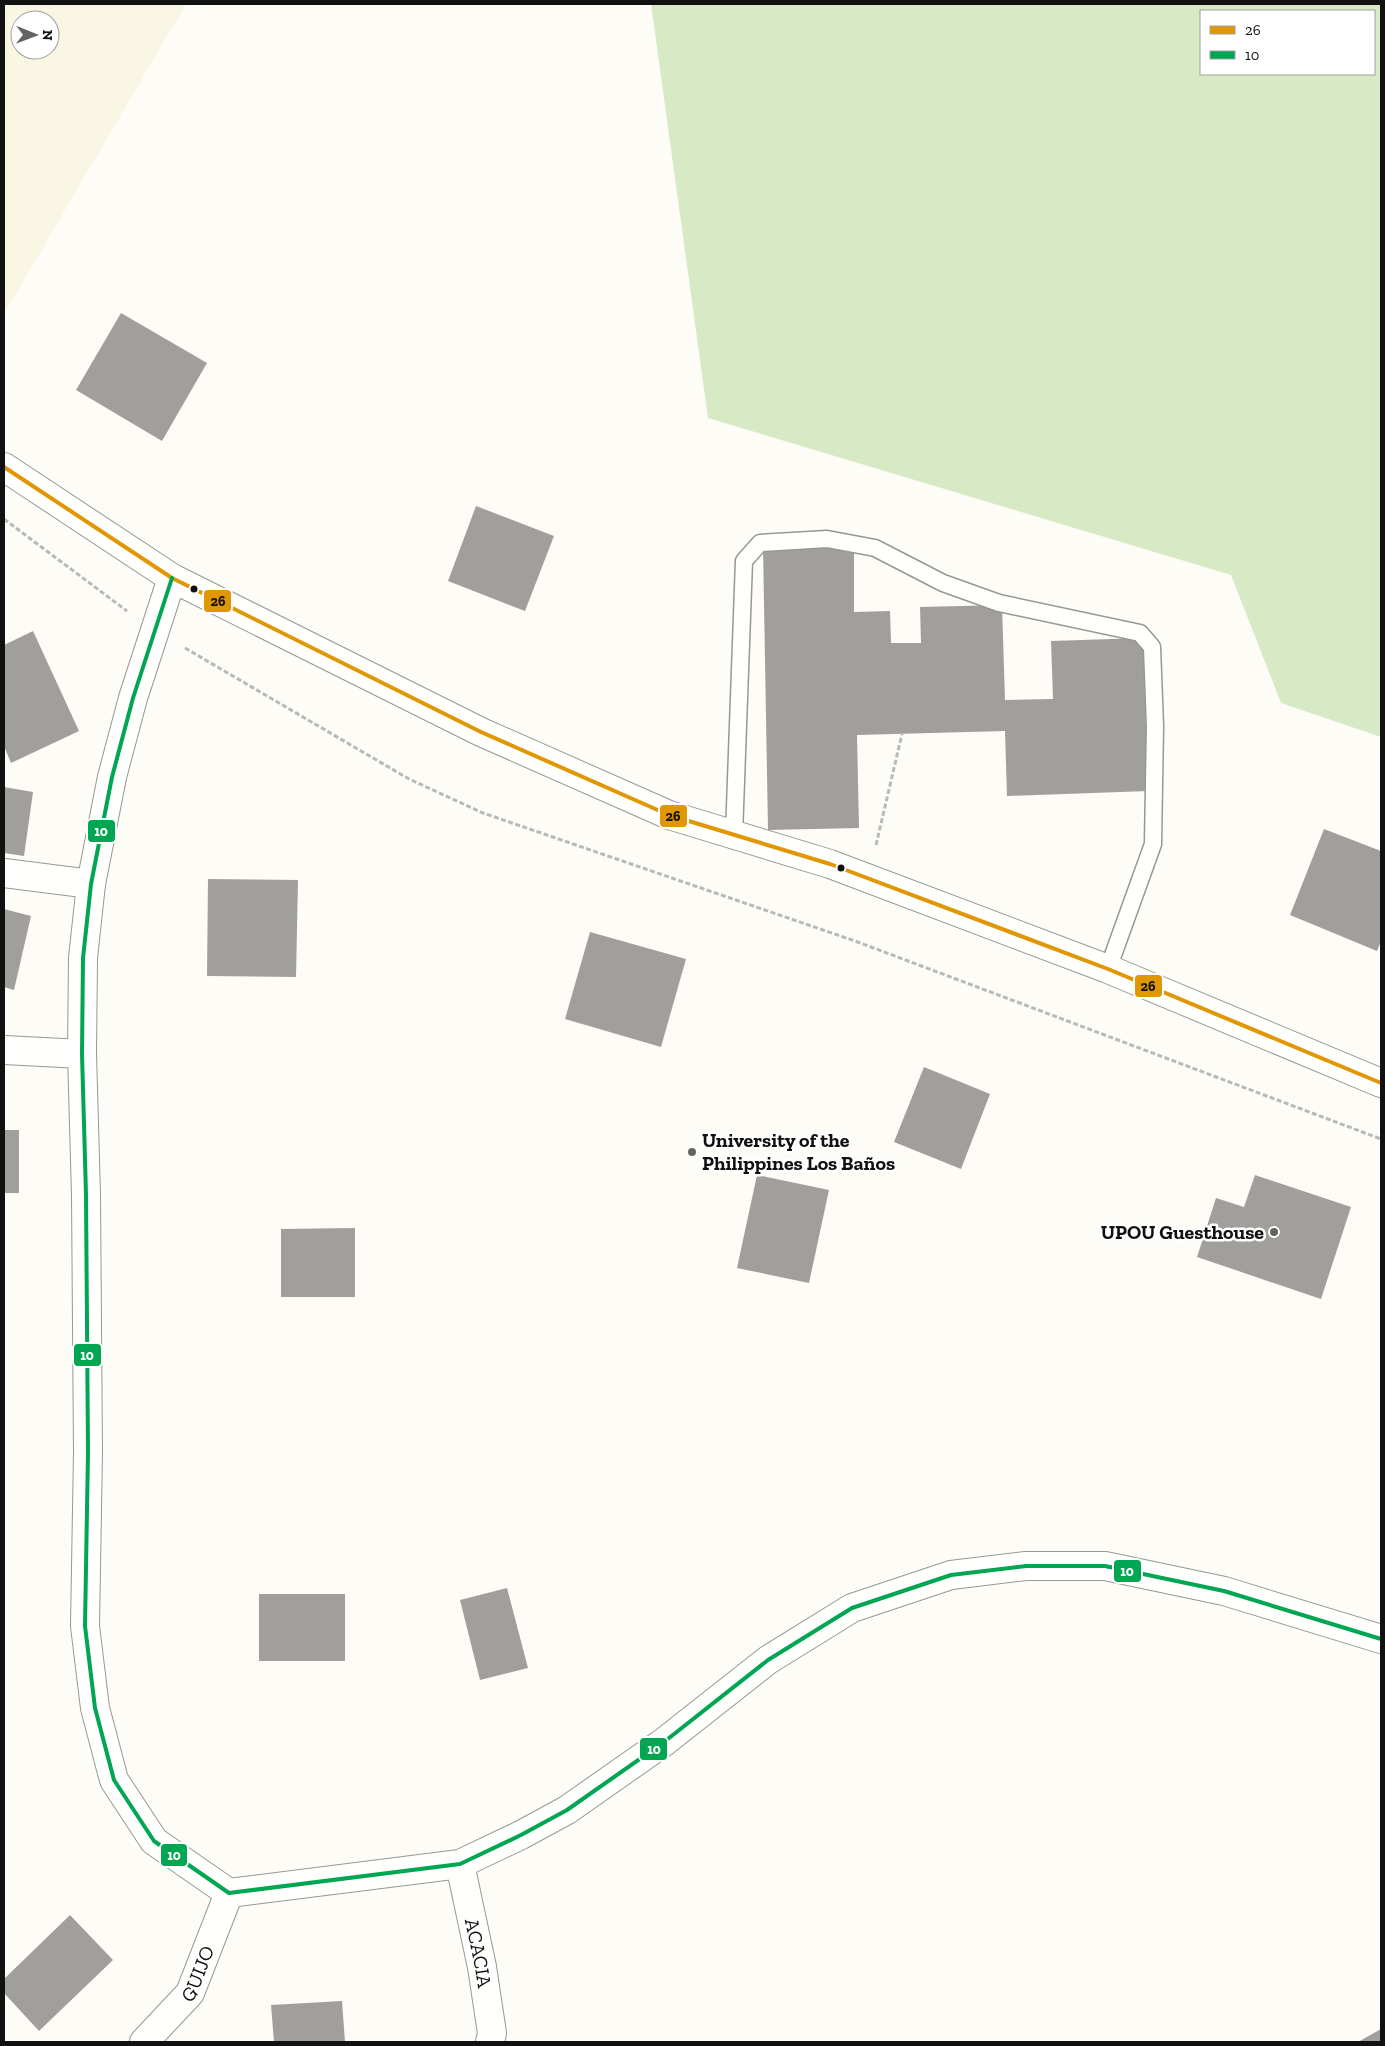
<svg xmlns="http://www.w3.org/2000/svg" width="1385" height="2046" viewBox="0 0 1385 2046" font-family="'Zilla Slab',serif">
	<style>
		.farmland { fill: #f9f7e4; fill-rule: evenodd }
		.forest { fill: #d8eac5; fill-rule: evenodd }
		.building { fill: #a19f9c }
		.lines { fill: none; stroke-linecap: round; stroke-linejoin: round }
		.lane-casing { stroke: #979795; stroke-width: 19 }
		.street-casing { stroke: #979795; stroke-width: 30 }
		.path { stroke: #b9b9b8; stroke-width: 3; stroke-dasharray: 5 2.5; stroke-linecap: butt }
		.lane { stroke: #fffffe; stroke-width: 16 }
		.street { stroke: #fffffe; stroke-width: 28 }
		.bus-1-casing { stroke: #fff; stroke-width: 8 }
		.bus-2-casing { stroke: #fff; stroke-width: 8 }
		.bus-1 { stroke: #e09702; stroke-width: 4 }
		.bus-2 { stroke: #00a651; stroke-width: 4 }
		.bus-dot { fill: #111; stroke: #fff; stroke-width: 2 }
		.poi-dot { fill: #646362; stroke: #fff; stroke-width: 2 }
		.labels { text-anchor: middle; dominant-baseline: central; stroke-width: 5; stroke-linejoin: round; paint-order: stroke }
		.poi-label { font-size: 20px; font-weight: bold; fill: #111; stroke: #fff; text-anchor: start }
		.street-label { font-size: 20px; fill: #111; stroke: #fff }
		.line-badge { stroke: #fff; stroke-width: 2 }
		.badge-label { font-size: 14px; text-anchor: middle; font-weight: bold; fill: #fff }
		.pale-badge-label { font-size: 14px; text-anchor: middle; font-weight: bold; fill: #111 }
	</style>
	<rect width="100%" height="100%" fill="#fdfcf7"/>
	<path class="farmland" d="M4,4h182l-182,310zM20,20h30v30h-30z"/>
	<path class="forest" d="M651,4h730v733l-100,-34 -50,-128 -523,-157zM1201,11h173v63h-173z"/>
	<g class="building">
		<path d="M121,313l86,50 -45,78 -86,-51z"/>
		<path d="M476,506l78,30 -29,75 -77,-30z"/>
		<path d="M854,545v67l36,-1 1,32h30l-1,-36 82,-2 3,95 48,-1 -2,-58 92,-3 5,153 -141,5 -2,-65 -148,4 2,93 -91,2 -5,-283z"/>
		<path d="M33,631l46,100 -68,32 -7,-17v-101z"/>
		<path d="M4,787l29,5 -9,64 -20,-3z"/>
		<path d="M1324,829l57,22v90l-4,10 -87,-36z"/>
		<path d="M208,879l90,1 -2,97 -89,-1z"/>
		<path d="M4,909l27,7 -17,74 -10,-3z"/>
		<path d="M590,932l96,27 -25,88 -96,-28z"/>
		<path d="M924,1067l66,27 -29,75 -67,-27z"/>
		<rect x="4" y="1130" width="15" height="63"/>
		<path d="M757,1175l72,15 -20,93 -72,-15z"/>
		<path d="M1255,1175l96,32 -30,92 -124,-42 19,-59 28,9z"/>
		<path d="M355,1228v69h-74v-68z"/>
		<path d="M507,1588l21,80 -48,12 -20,-80z"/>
		<rect x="259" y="1594" width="86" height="67"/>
		<path d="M70,1915l43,45 -74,71 -35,-38v-14z"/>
		<path d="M342,2001l3,41h-71l-3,-37z"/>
		<path d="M1381,2029v13h-23z"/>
	</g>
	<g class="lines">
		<defs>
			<path id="lane" d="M734,835l10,-274 16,-18 67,-4 48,9 68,35 56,20 141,30 12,14 3,79 -2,118 -45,125"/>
			<g id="street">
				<path d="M4,467l168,111 309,154 188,83 161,49 278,105 273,114"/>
				<path d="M172,578l-39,120 -21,79 -21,107 -8,74 -1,96 4,141 2,257 -3,174 10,82 19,72 40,61 75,52 231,-29 61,-29 46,-25 97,-68 104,-82 84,-52 99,-33 75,-9h79l119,25 157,48"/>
				<path d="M4,873l87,11"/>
				<path d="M4,1050l78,4"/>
				<path id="s1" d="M460,1864l22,103 10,66 -2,9"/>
				<path id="s2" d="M144,2042l46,-49 39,-100"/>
			</g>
		</defs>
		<use href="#lane" class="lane-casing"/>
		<use href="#street" class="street-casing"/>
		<g class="path">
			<path d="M4,519l123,92"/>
			<path d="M185,648l224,131 74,34 372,128 526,198"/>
			<path d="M876,845l26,-111"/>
		</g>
		<use href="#lane" class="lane"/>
		<use href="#street" class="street"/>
		<defs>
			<path id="bus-1" d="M4,467l168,111 309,154 188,83 161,49 278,105 273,114"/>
			<path id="bus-2" d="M172,578l-39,120 -21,79 -21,107 -8,74 -1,96 4,141 2,257 -3,174 10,82 19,72 40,61 75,52 231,-29 61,-29 46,-25 97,-68 104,-82 84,-52 99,-33 75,-9h79l119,25 157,48"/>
		</defs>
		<use href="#bus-1" class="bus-1-casing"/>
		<use href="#bus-2" class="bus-2-casing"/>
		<use href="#bus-1" class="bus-1"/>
		<use href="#bus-2" class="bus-2"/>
	</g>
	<g class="bus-dot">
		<circle cx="194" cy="589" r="4.5"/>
		<circle cx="841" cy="868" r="4.5"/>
	</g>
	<g class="poi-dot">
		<circle cx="692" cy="1152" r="5"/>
		<circle cx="1274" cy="1232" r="5"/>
	</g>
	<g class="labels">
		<g class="poi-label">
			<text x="702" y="1140">University of the<tspan x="702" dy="23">Philippines Los Baños</tspan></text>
			<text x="1264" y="1232" text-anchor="end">UPOU Guesthouse</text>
		</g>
		<g class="street-label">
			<text stroke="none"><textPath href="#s1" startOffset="91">ACACIA</textPath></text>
			<text stroke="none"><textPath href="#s2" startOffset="88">GUIJO</textPath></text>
		</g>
	</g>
	<g class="line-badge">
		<rect x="203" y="589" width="29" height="24" rx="5" fill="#e09702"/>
		<rect x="659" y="804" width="29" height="24" rx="5" fill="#e09702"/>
		<rect x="87" y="819" width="29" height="24" rx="5" fill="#00a651"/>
		<rect x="1134" y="974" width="29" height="24" rx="5" fill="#e09702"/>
		<rect x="73" y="1343" width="29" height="24" rx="5" fill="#00a651"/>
		<rect x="1113" y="1559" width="29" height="24" rx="5" fill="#00a651"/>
		<rect x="639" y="1737" width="29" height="24" rx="5" fill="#00a651"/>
		<rect x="160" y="1843" width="28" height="24" rx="5" fill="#00a651"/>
	</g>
	<g class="badge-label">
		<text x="101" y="836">10</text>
		<text x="87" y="1360">10</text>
		<text x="1127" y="1576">10</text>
		<text x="654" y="1754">10</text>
		<text x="174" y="1860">10</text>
	</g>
	<g class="pale-badge-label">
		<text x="218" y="606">26</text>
		<text x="673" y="821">26</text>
		<text x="1148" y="991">26</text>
	</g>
	<rect width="1385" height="2046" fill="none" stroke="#111111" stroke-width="10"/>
	<rect x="1200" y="10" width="175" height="65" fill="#ffffff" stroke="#a0a0a0"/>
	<rect x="1210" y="26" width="25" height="8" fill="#e09702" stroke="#a0a0a0"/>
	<text x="1245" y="35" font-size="15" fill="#111111">26</text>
	<rect x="1210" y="51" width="25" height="8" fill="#00a651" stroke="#a0a0a0"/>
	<text x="1245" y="60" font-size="15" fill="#111111">10</text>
	<g transform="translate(35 35) rotate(91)"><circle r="24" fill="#ffffff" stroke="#a0a0a0"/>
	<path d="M0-4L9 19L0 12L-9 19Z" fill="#646362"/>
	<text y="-8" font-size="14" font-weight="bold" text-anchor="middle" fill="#111111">N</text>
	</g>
</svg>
